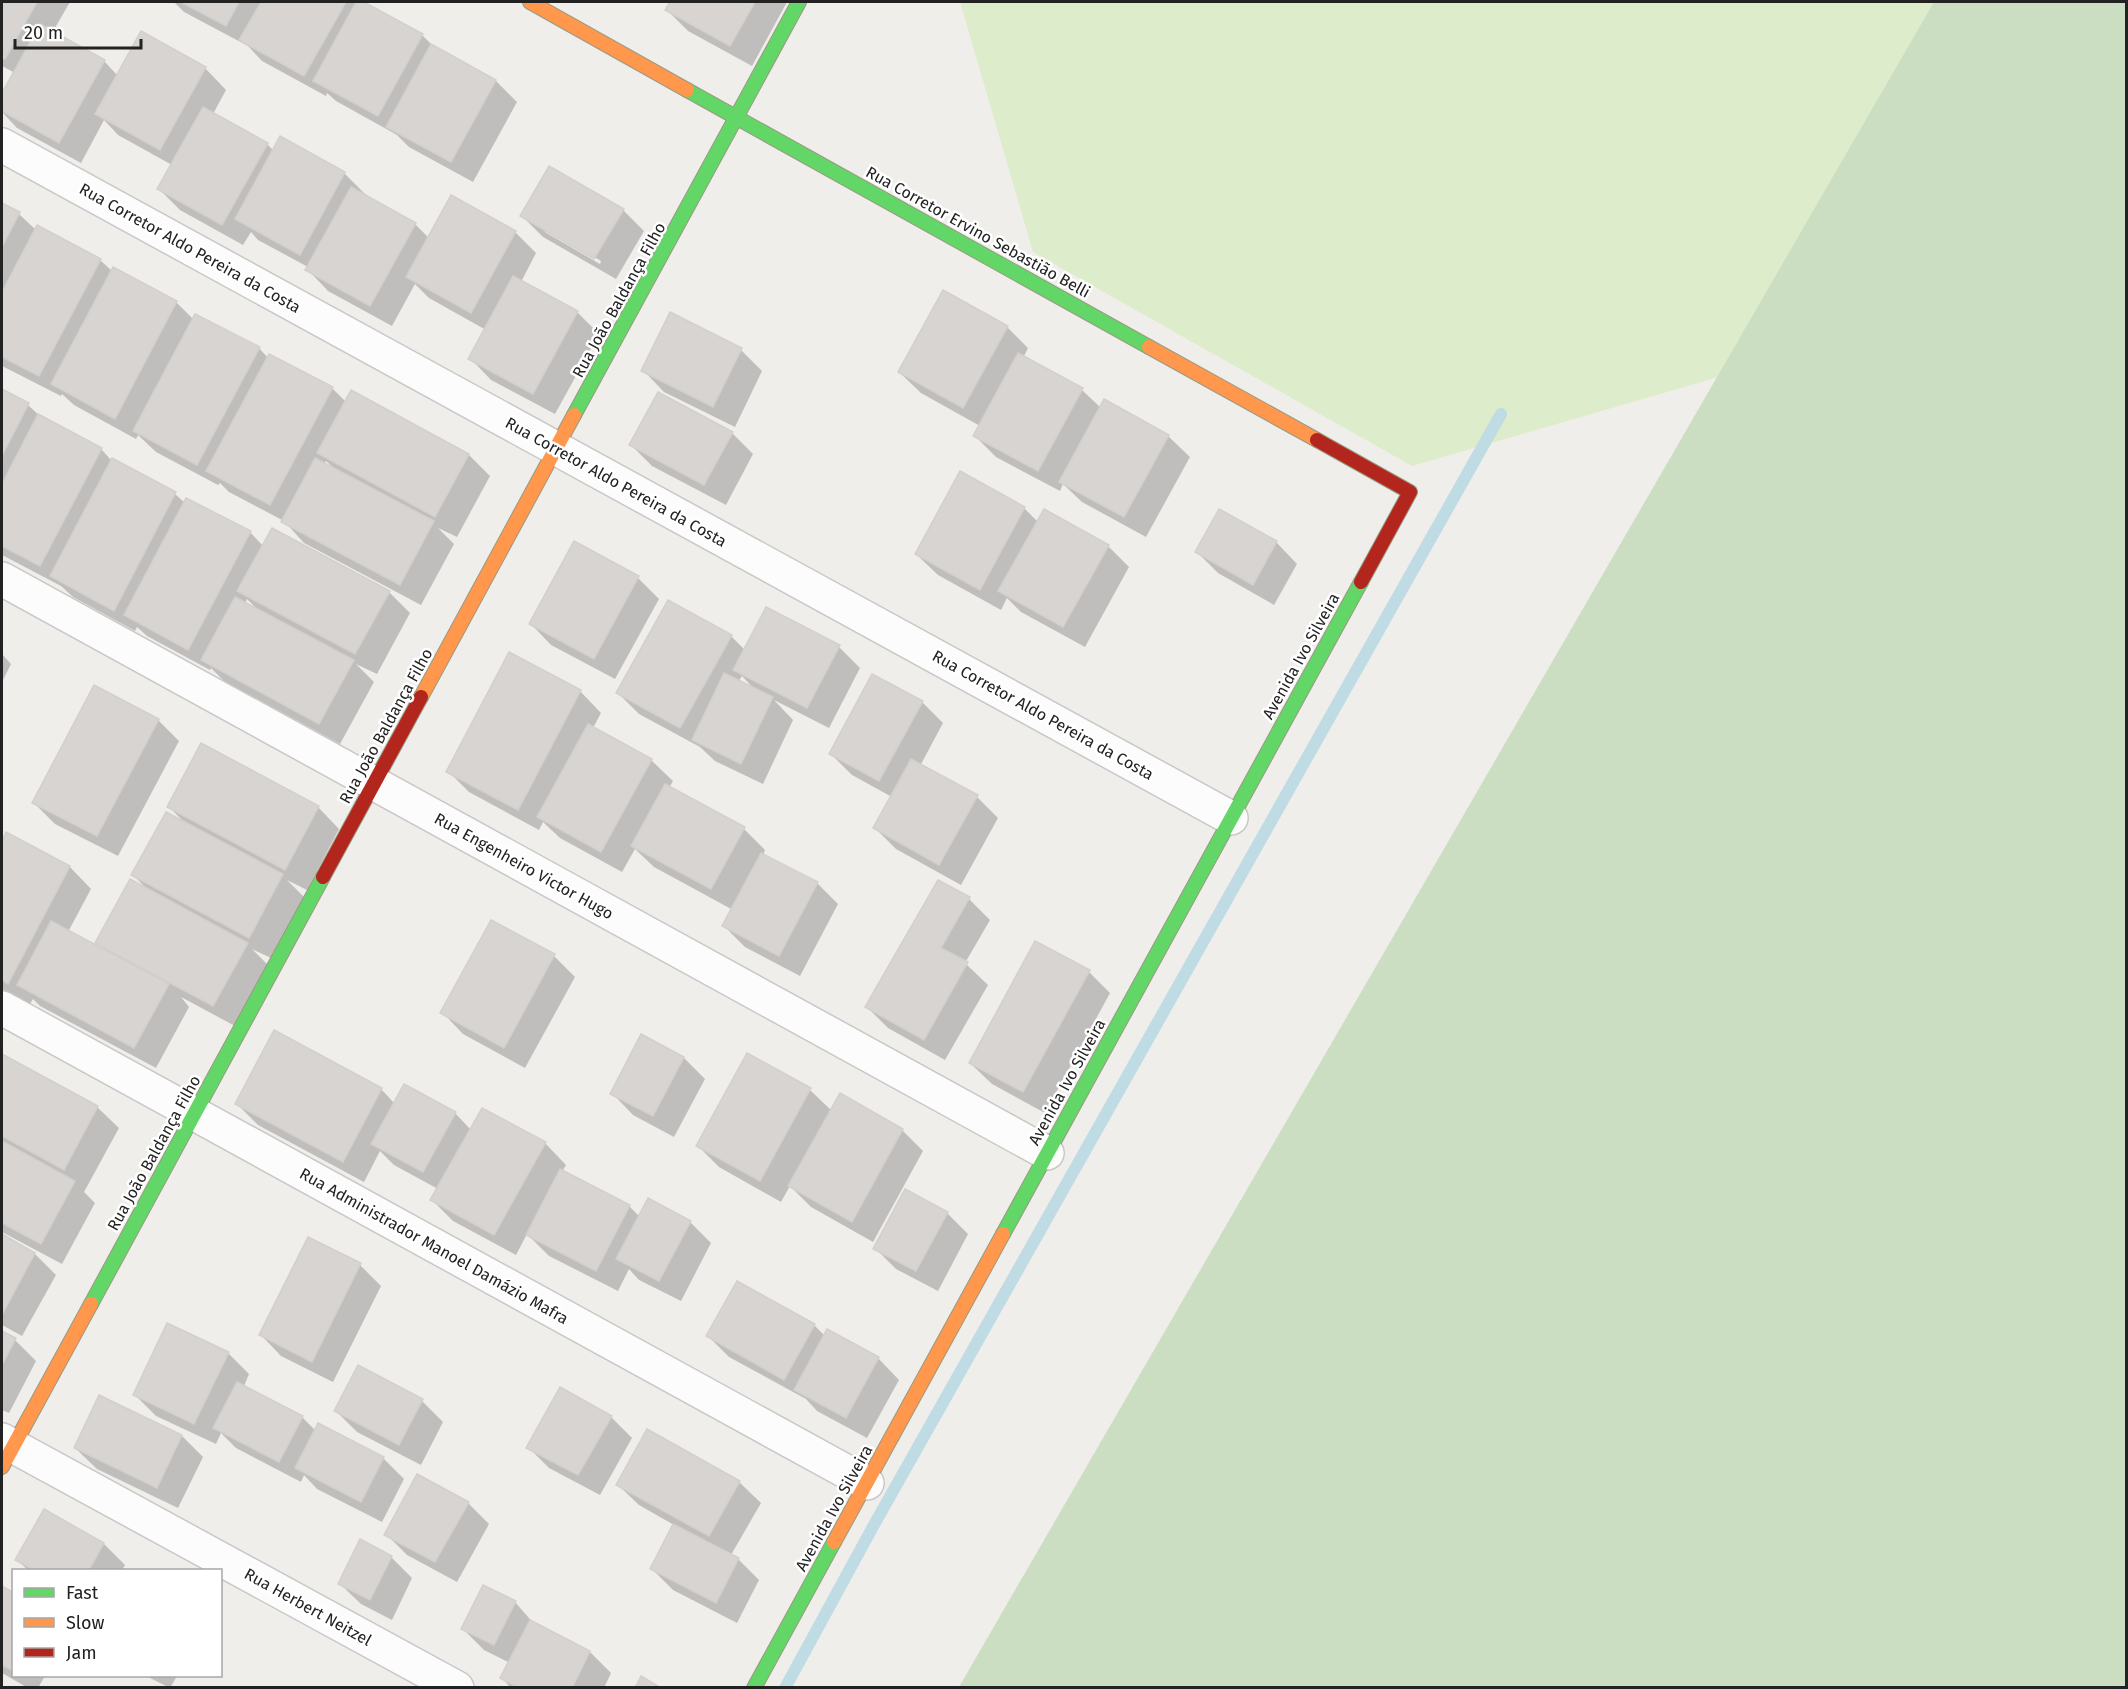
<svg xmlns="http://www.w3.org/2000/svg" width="2128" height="1689" viewBox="0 0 2128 1689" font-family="'Fira Sans',sans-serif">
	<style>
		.grass { fill: #ddeccb }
		.forest { fill: #cbdec1 }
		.shadow { fill: #0003; fill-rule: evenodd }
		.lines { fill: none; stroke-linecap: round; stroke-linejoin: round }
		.stream { stroke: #bfdbe3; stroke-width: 12 }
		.building { fill: #d7d4d2; stroke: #d3d0cc; stroke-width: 1.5 }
		.street-casing { stroke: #c9c8c7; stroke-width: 36 }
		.fast-casing { stroke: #999a82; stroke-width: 16 }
		.slow-casing { stroke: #999a82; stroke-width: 16 }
		.jam-casing { stroke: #999a82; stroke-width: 16 }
		.street { stroke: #fdfcfc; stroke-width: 33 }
		.fast { stroke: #63d668; stroke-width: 14 }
		.slow { stroke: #ff974d; stroke-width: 14 }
		.jam { stroke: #b3261e; stroke-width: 14 }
		.labels { text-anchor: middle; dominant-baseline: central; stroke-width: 5; stroke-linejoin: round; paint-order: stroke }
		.street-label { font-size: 16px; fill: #222; stroke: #fff }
	</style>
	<rect width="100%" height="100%" fill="#f0eeeb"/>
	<path class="grass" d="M960,2h1166v257l-714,207 -379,-214z"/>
	<path class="forest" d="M1934,2h192v1685h-1167z"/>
	<g class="shadow">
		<path d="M2,2h68l-18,31 52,28 14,15 87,-8 21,22 -13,24 54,30 7,7 7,-13 64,36 21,21 -1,2 50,27 14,14 86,-6 21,21 -15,29 57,31 21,21 -44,80 -64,-34 -21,-22 16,-28 -57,-32 -14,-14 -23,42 -64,-35 -21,-22 1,-2 -50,-27 -7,-8 -8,13 -63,-35 -21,-21 13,-24 -54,-30 -14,-15 -23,43 -64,-35 -15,-16v-15l13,-24 -13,-7z"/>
		<path d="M174,2h187l61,33 12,12 62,34 21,21 -44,80 -64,-35 -12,-12 -61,-34 -9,-8 -1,3 -64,-35 -14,-15 -64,-34z"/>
		<path d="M672,2h115l-35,64 -64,-35 -21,-21z"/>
		<path d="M2,204l17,10 17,16 64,30 12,11 64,31 18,18 65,28 9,10 64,30 14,14 123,53 21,21 -33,61 -19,-9 16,16 -33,61 -117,-62 -20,-22 -55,-29 -9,-9 -2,2 -62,-33 -18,-17 -2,4 -62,-34 -12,-11 -1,2 -59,-30zM326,461l9,8 -11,-5z"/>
		<path d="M623,210l21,21 -28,48 -73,-42 -21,-21zM545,228l56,33 -1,3 -55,-32z"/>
		<path d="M671,314l70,36 21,21 -27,56 -71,-35 -21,-22z"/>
		<path d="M1007,327l21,21 -5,10 59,32 19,18 4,-7 63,35 22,21 -44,80 -64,-35 -19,-18 -3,7 -64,-34 -21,-21 5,-10 -59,-33 -22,-21z"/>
		<path d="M2,391l26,14 14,13 60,32 9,10 64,34 10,9 65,29 13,14 126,46 21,21 -33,61 -21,-10 18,18 -34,62 -116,-63 -13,-13 -1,2 -63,-34 -10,-9 -2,4 -62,-34 -12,-11 -59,-31zM247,599l11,11 -13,-6z"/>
		<path d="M732,433l21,21 -27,51 -74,-39 -21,-21z"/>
		<path d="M1024,508l14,14 70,24 21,21 -44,80 -64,-35 -14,-14 -6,12 -63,-35 -22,-21z"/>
		<path d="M1276,542l21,22 -23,41 -56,-32 -21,-21z"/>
		<path d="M574,543l64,35 21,21 -44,80 -64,-34 -21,-22z"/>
		<path d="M731,636l14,14 94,-3 21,21 -31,60 -55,-28 19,20 -30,64 -48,-23 -15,-14 -61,-33 -21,-21zM742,676l13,14 -17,-8z"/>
		<path d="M2,654l9,10 -9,18z"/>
		<path d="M580,691l21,22 -8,15 58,32 22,21 -4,7 75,41 21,21 -2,5 54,28 21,21 -38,72 -55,-29 -21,-21 9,-16 -79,-43 -19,-18 -13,23 -62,-34 -17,-16 -4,8 -70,-38 -21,-21z"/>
		<path d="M922,702l21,21 -23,43 57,31 21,21 -37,67 -65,-36 -21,-21 17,-31 -40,-22 -22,-22z"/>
		<path d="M158,720l21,21 -61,115 -63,-32 -21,-21z"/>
		<path d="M202,745l116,62 21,22 -32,61 -20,-10 17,17 -33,61 -19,-9 16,16 -33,61 -54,-29 8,10 -33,61 -116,-62 -7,-7 -3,5 -28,-15v-145l5,-10 63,33 21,22 -23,43 38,19 -9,-9 52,-51 -16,-16 52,-52 -16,-16z"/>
		<path d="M969,899l21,21 -25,43 23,22 -43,75 -57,-32 -21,-21z"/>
		<path d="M492,922l62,34 21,21 -50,91 -62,-34 -21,-22z"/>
		<path d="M1089,972l21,21 -65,120 -53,-29 -22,-21z"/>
		<path d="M642,1036l42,22 21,21 -31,58 -41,-22 -21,-22z"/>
		<path d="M2,1056l95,51 22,21 -35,64 11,11 -33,61 -60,-32z"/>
		<path d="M381,1089l14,15 60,9 16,17 74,13 21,22 -4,7 67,34 11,11 9,-17 41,22 21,21 -30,58 -42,-21 -10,-11 -11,22 -69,-35 -22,-22 -11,21 -63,-34 -21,-21 6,-11 -44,-24 -14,-14 -16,31 -106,-57 -21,-21z"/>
		<path d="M810,1090l22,21 70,19 21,21 -50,91 -62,-35 -21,-21 -9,16 -62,-35 -21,-21z"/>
		<path d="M947,1213l21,21 -30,57 -42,-22 -21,-21z"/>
		<path d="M2,1236l33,18 21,21 -34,61 -20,-11z"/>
		<path d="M360,1265l21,21 -48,96 -52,-26 -21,-22z"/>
		<path d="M814,1325l11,11 53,22 21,22 -32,58 -50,-27 -11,-12 -77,-42 -21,-21z"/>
		<path d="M2,1333l13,7 21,21 -27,52 -7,-3z"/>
		<path d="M228,1353l21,21 -5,12 58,31 14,14 67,27 21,21 -22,43 -65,-33 -13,-14 -3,7 -65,-34 -15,-15 -5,11 -60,-28 -22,-22z"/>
		<path d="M358,1367l64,34 21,21 -22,43 -64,-33 -22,-22z"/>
		<path d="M611,1417l21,21 -32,57 -51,-27 -21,-21z"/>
		<path d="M182,1436l21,21 -25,51 -81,-39 -22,-21z"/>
		<path d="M739,1482l22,21 -30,52 7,4 21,21 -22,43 -64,-33 -21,-21 22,-44 -35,-20 -22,-21z"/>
		<path d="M468,1503l21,21 -32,58 -50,-27 -21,-21z"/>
		<path d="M104,1544l21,21 -3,5h-94l-11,-10z"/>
		<path d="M391,1557l21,21 -20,42 -31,-16 -22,-21z"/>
		<path d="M2,1588l12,7v81h31l-7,12h-10l-26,-15z"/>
		<path d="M515,1602l20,23 55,27 21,21 -7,15h-93l-9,-10 8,-15 -26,-13 -21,-21z"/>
		<path d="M146,1676h31l-7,12z"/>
	</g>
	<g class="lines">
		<path class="stream" d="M785,1688l90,-165 626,-1109"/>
	</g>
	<g class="building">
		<path d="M2,2h35l-32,57 -3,-1z"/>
		<path d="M181,2h58l-13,24z"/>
		<path d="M261,2h85l-42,74 -65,-36z"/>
		<path d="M356,2h8l59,32 -45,82 -65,-35z"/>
		<path d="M670,2h85l-25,44 -65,-36z"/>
		<path d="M40,24l65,36 -46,83 -57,-32v-18z"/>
		<path d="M141,31l65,36 -46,83 -65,-36z"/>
		<path d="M431,44l65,36 -45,82 -65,-35z"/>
		<path d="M203,107l65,36 -46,82 -65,-36z"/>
		<path d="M280,136l65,36 -45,83 -65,-36z"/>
		<path d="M549,166l75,43 -30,50 -74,-43z"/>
		<path d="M351,187l65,36 -46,83 -65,-36z"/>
		<path d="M451,195l65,36 -45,82 -65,-36z"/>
		<path d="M2,203l18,9 -18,35z"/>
		<path d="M37,225l64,34 -62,117 -37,-19v-65z"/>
		<path d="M113,267l64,34 -62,118 -64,-35z"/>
		<path d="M513,276l65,35 -45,83 -65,-35z"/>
		<path d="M943,290l65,36 -45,82 -65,-36z"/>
		<path d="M670,312l72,36 -29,59 -72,-36z"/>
		<path d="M195,314l65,33 -63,118 -64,-34z"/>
		<path d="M1018,353l65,35 -45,83 -65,-35z"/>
		<path d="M269,354l64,33 -63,118 -64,-34z"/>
		<path d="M2,389l27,14 -27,53z"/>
		<path d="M351,390l118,64 -34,63 -118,-64z"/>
		<path d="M658,392l75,40 -29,53 -75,-40z"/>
		<path d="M1104,399l65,36 -45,82 -65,-35z"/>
		<path d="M38,414l64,34 -62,118 -38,-20v-62z"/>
		<path d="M112,458l64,34 -62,119 -64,-35z"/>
		<path d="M315,458l119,63 -34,64 -119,-63z"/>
		<path d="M960,471l65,36 -45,83 -65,-36z"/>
		<path d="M186,498l65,33 -63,119 -64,-35z"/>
		<path d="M1044,509l65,36 -46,82 -65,-36z"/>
		<path d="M1219,509l58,32 -24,44 -58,-33z"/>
		<path d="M272,528l118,63 -35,63 -118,-63z"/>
		<path d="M574,541l65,35 -45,83 -65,-35z"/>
		<path d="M235,597l119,63 -35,64 -118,-64z"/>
		<path d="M668,600l64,35 -52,93 -64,-35z"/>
		<path d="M766,607l74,38 -33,63 -74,-38z"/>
		<path d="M509,652l72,38 -63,120 -72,-38z"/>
		<path d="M724,673l49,24 -32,67 -49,-24z"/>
		<path d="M872,674l51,27 -44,80 -50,-27z"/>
		<path d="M94,685l65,34 -62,117 -65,-33z"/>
		<path d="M588,724l64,35 -51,93 -64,-35z"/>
		<path d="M201,743l118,63 -34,64 -118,-63z"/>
		<path d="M911,759l67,36 -39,70 -66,-37z"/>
		<path d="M665,784l80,43 -34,62 -80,-43z"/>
		<path d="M166,812l117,62 -34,64 -118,-63z"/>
		<path d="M6,832l64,34 -62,118 -6,-4v-139z"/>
		<path d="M761,853l57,29 -39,74 -57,-30z"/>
		<path d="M130,879l118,64 -35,63 -118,-63z"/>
		<path d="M938,880l32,17 -29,51 27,14 -44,78 -59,-33z"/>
		<path d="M491,920l64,34 -51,94 -64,-35z"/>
		<path d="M51,921l118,63 -35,64 -117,-63z"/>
		<path d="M1035,941l55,29 -67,122 -54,-29z"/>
		<path d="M274,1030l108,58 -39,74 -108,-58z"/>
		<path d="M641,1034l43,23 -31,59 -43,-22z"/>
		<path d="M747,1053l64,35 -51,93 -64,-35z"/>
		<path d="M2,1054l96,52 -34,64 -62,-34z"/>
		<path d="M404,1084l52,28 -33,60 -52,-28z"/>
		<path d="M840,1093l63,36 -51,93 -64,-36z"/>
		<path d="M482,1108l64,34 -52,93 -64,-35z"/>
		<path d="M2,1141l73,40 -34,63 -39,-21z"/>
		<path d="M560,1169l70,36 -34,66 -70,-36z"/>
		<path d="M905,1189l43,23 -32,59 -43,-22z"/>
		<path d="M648,1198l43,23 -32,60 -43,-22z"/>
		<path d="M2,1234l33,19 -33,62z"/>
		<path d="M308,1237l53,26 -49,99 -53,-27z"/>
		<path d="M737,1281l78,43 -31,56 -78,-44z"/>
		<path d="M167,1323l62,29 -35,72 -61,-29z"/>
		<path d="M827,1329l52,28 -33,61 -52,-28z"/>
		<path d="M2,1331l14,7 -14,27z"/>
		<path d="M358,1365l65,34 -24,46 -65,-34z"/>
		<path d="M237,1382l66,34 -24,46 -66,-34z"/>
		<path d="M560,1387l52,29 -34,59 -52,-27z"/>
		<path d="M99,1395l83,40 -25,53 -83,-40z"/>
		<path d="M318,1423l66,34 -23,45 -66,-34z"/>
		<path d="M647,1429l93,52 -31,55 -93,-51z"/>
		<path d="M417,1474l52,28 -34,60 -51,-27z"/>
		<path d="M44,1509l60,34 -15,27h-55l-19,-10z"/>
		<path d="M673,1524l66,34 -23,45 -66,-34z"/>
		<path d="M360,1539l32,17 -22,44 -32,-16z"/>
		<path d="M483,1585l33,16 -22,44 -33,-16z"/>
		<path d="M2,1586l12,7v78l-12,-6z"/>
		<path d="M530,1620l60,31 -18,37h-54l-18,-10z"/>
		<path d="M641,1676l20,12h-26z"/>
	</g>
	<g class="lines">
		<defs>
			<g id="street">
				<path d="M2,145l1229,673"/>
				<path d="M2,579l1045,574"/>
				<path d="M2,1008l865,475"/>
				<path d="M2,1440l455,248"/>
			</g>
			<g id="fast">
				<path d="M687,90l462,257"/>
				<path d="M574,415l225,-413"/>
				<path d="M1003,1234l358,-652"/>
				<path d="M91,1304l232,-427"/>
				<path d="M754,1688l80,-146"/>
			</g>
			<g id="slow">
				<path d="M530,2l157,88"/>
				<path d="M1149,347l168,93"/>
				<path d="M421,697l153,-282"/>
				<path d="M2,1467l89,-163"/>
				<path d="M834,1542l169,-308"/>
			</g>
			<g id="jam">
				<path d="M1317,440l93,52 -49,90"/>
				<path d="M323,877l98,-180"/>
			</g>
		</defs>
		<use href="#street" class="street-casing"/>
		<use href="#fast" class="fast-casing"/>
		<use href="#slow" class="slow-casing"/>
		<use href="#jam" class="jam-casing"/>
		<use href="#street" class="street"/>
		<use href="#fast" class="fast"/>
		<use href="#slow" class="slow"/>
		<use href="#jam" class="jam"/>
	</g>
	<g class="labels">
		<g class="street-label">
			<text transform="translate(978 232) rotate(29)">Rua Corretor Ervino Sebastião Belli</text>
			<text transform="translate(190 248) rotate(29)">Rua Corretor Aldo Pereira da Costa</text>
			<text transform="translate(619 300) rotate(-61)">Rua João Baldança Filho</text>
			<text transform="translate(616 482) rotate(29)">Rua Corretor Aldo Pereira da Costa</text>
			<text transform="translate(1301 656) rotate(-61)">Avenida Ivo Silveira</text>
			<text transform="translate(1043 715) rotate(29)">Rua Corretor Aldo Pereira da Costa</text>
			<text transform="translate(386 726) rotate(-61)">Rua João Baldança Filho</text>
			<text transform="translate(524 866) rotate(29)">Rua Engenheiro Victor Hugo</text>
			<text transform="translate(1067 1082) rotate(-61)">Avenida Ivo Silveira</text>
			<text transform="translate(154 1153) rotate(-61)">Rua João Baldança Filho</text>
			<text transform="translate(434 1246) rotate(29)">Rua Administrador Manoel Damázio Mafra</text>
			<text transform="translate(834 1508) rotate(-61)">Avenida Ivo Silveira</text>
			<text transform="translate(308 1607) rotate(29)">Rua Herbert Neitzel</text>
		</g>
	</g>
	<rect width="2128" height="1689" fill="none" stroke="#222222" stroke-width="6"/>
	<rect x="12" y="1569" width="210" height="108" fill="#ffffff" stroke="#a7a7a7" stroke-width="1.5"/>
	<rect x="24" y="1588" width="30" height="9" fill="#63d668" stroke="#a7a7a7" stroke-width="1.5"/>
	<text x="66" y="1599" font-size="18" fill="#222222">Fast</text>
	<rect x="24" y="1618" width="30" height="9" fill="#ff974d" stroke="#a7a7a7" stroke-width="1.5"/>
	<text x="66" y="1629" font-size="18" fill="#222222">Slow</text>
	<rect x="24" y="1648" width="30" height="9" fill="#b3261e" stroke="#a7a7a7" stroke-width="1.5"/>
	<text x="66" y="1659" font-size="18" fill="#222222">Jam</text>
	<path d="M15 39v9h126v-9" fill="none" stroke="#222222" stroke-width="3"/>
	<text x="24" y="39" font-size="18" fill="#222222" stroke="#ffffff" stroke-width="4.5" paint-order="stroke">20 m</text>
</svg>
